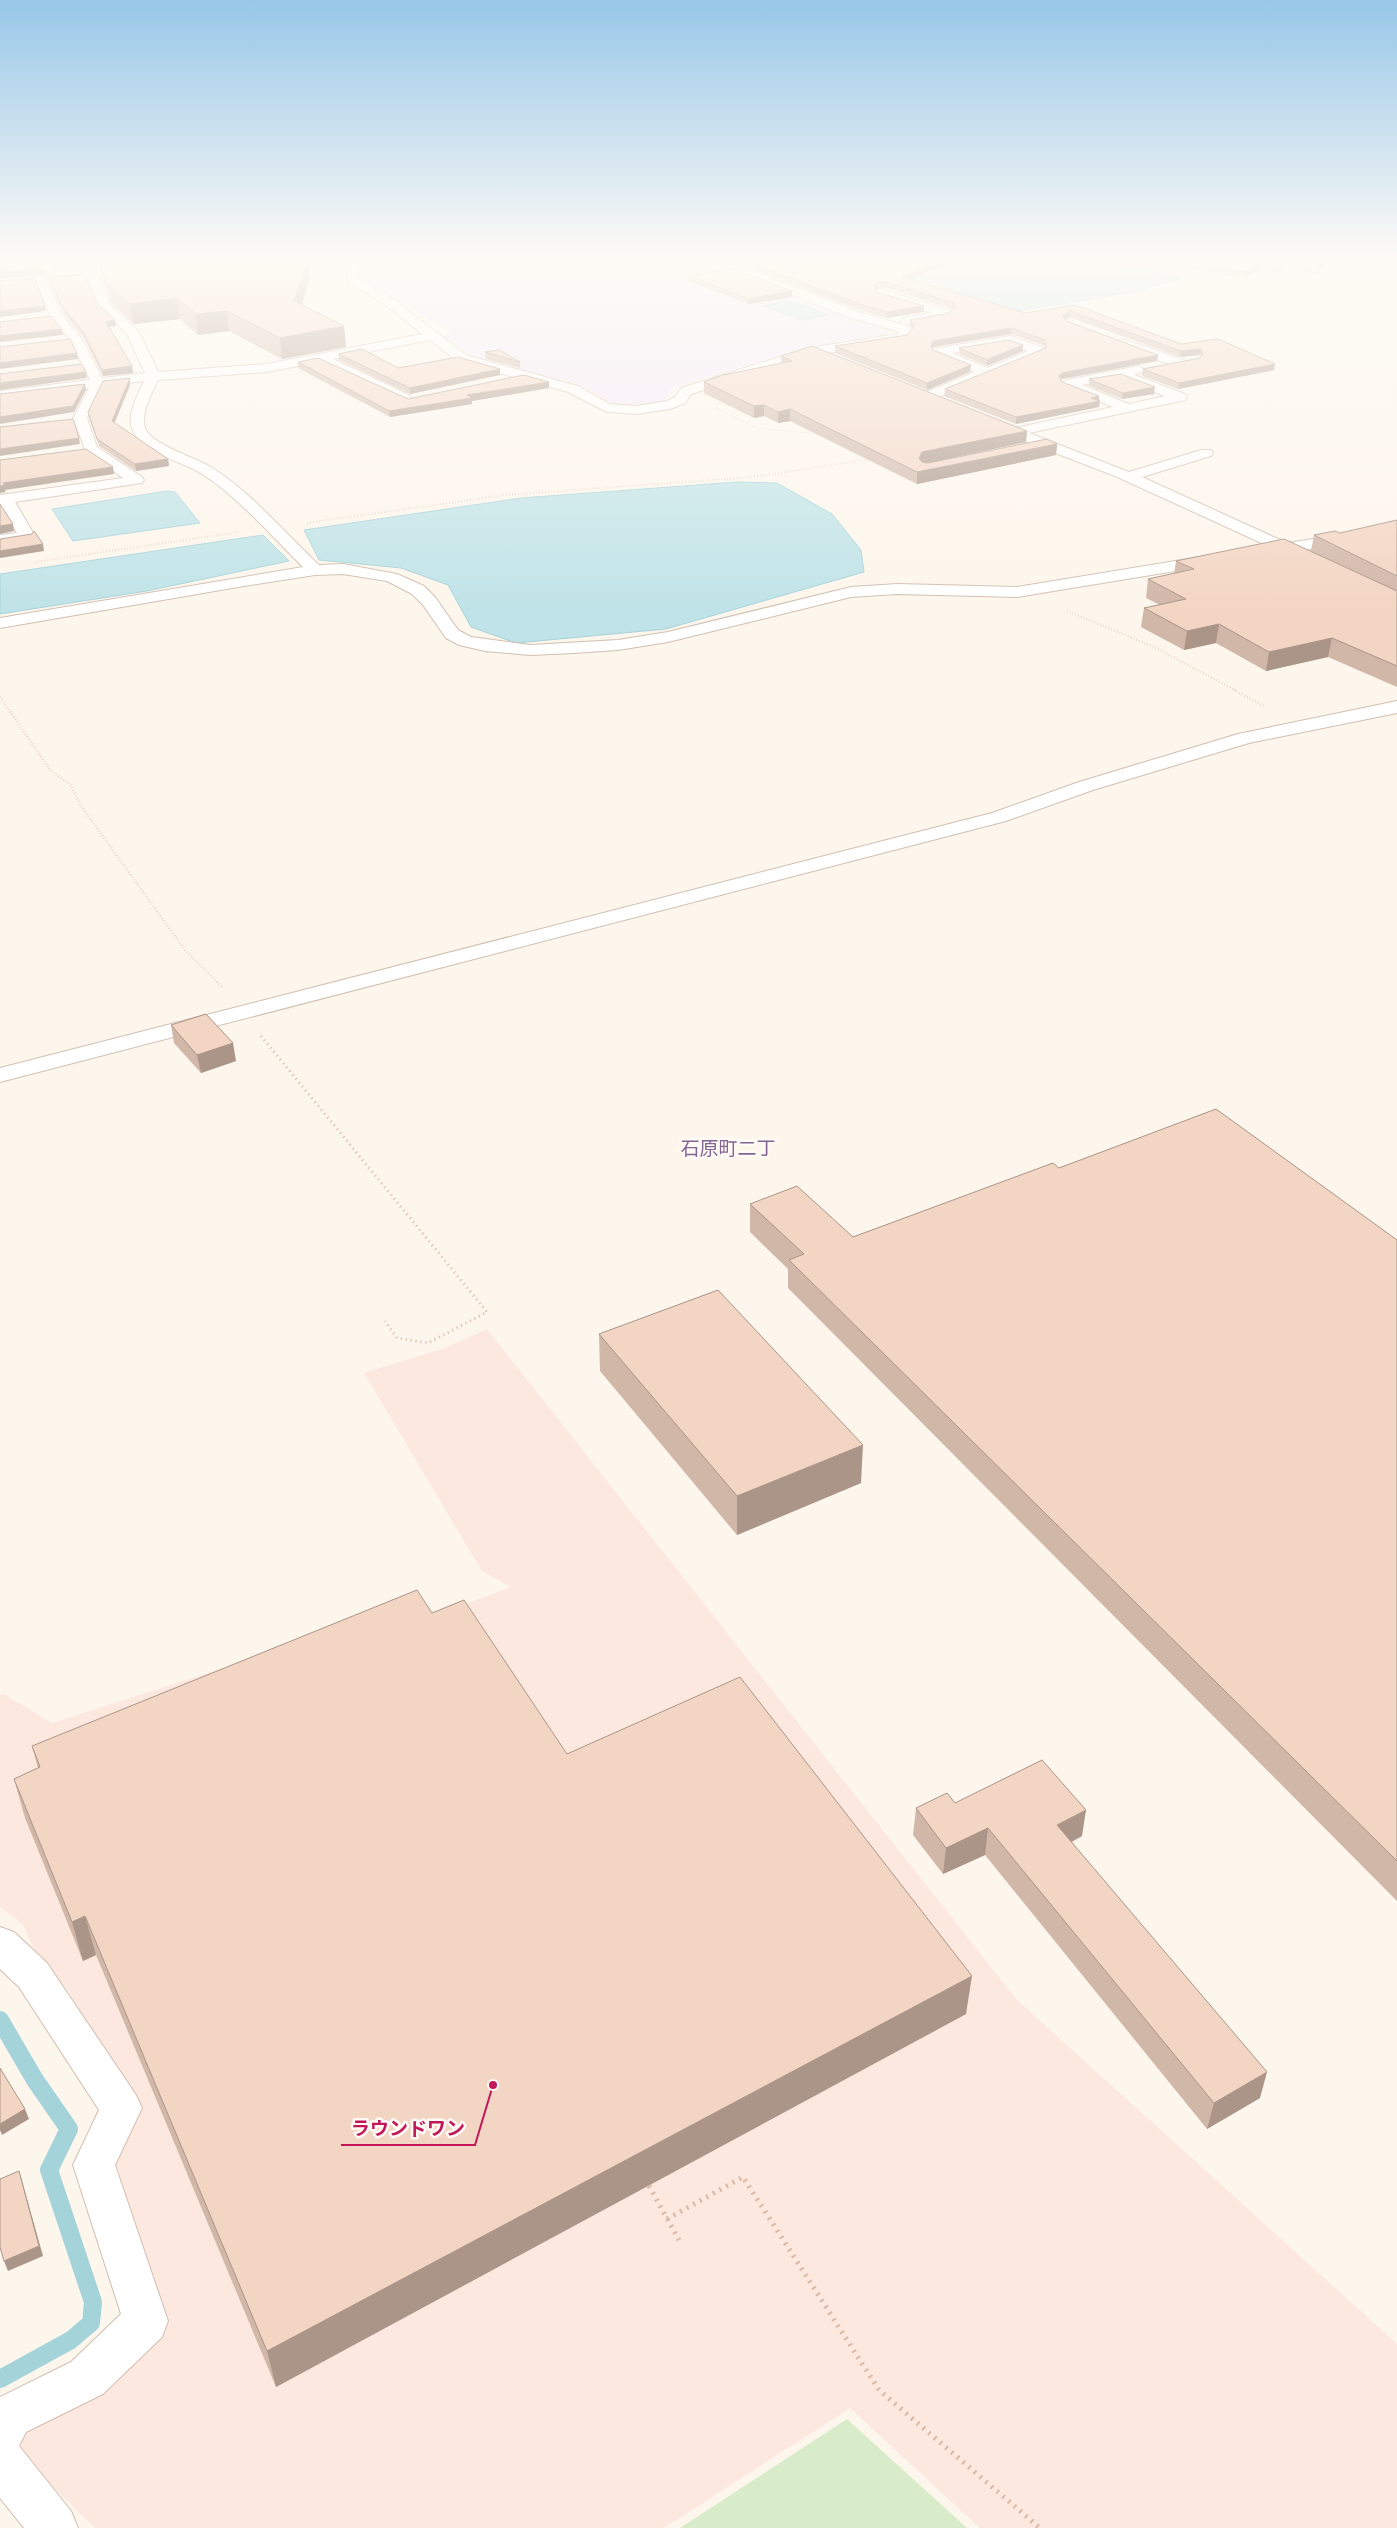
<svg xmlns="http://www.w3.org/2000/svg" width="1397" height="2528" viewBox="0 0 1397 2528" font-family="Quicksand,'Noto Sans JP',sans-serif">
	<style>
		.commercial { fill: #fde8e0 }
		.education { fill: #f3e8fa }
		.green { fill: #d8ecc9 }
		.water { fill: #bfe3e8; stroke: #a5d3da }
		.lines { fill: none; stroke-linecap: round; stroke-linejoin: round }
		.stream { stroke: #a5d3da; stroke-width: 18 }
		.minor-casing { stroke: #d1beb0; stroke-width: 2 }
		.path-far4 { stroke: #d9b8a5; stroke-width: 1; stroke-dasharray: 0.5 2; stroke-linecap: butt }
		.path-far3 { stroke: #d9b8a5; stroke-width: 2; stroke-dasharray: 0.5 2.5; stroke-linecap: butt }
		.path-far2 { stroke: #d9b8a5; stroke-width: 2.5; stroke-dasharray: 0.5 2.5; stroke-linecap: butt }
		.path-far1 { stroke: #d9b8a5; stroke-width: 3; stroke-dasharray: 1 4; stroke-linecap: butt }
		.path { stroke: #d9b8a5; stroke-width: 5; stroke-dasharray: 2 5.5; stroke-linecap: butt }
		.minor { fill: #fff; fill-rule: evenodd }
		.wall { fill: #d1b7a8 }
		.shaded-wall { fill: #aa9588 }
		.building { fill: #f3d5c3; stroke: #aa9588 }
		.labels { text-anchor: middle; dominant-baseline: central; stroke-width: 5; stroke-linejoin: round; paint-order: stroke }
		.neighbourhood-label { font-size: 19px; fill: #846695; stroke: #fffaf3 }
		.leader { fill: none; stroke: #c2185b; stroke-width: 2 }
		.callout-dot { fill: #c2185b; stroke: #fffaf3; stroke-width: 2 }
		.callout-label { font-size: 19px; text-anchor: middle; font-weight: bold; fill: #c2185b; stroke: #fffaf3; stroke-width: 5; stroke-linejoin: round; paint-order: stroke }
	</style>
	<rect width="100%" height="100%" fill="#fdf6ec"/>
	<path class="commercial" d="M487,1329l530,671 380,344v184h-417l-130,-120 -186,120h-569l-76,-74 9,-33 130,-103 -45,-154 23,-52 -68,-122 -31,-34 -14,-32 -23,-17v-212l4,-1 48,29 244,-78 45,6 170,-64 -29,-16 -118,-198 81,-25z"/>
	<path class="education" d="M362,258h76l69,8 146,-3 68,5 133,52 36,10 -6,5 -82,13 -130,40 -5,11 -9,3 -23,2 -24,-1 -11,-8 -25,-12 -103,-27 -28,-20 7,-4 -71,-41 -16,-13z"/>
	<path class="green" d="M847,2419l120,109h-287z"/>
	<g class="water">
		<path d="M799,258h144l26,3 14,-3h50l120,12 29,9 -56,14 -112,19 -78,-28 -67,-14 -74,-11z"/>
		<path d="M791,301l38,14 -27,5 -38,-14z"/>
		<path d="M737,482l40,1 55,31 29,36 3,22 -198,57 -150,14 -45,-16 -23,-42 -47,-17 -82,-8 -15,-30 217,-32z"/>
		<path d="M167,491l8,1 25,31 -127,18 -21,-32z"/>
		<path d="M263,535l26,26 -142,30 -147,23v-40z"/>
	</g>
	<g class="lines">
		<path class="stream" d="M0,2020l35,60 34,49 -20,41 44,132 -2,21 -20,17 -71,39"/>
		<defs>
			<g id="minor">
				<path d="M61,258h13l19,13 7,8 9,25 30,28 19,40 109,-8 155,-30 -38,-30 -35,-21 -4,-25h12l2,21 33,19 74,57 112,31 32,18 26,2 31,-5 8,-4 6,-9 127,-40 90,-14 1,-2 -51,-15 -111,-44c-73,-15 -137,-4 -209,-5 -24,0 -48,-4 -72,-7l-6,-3h39l38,4 142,-4 51,5 24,5 112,43 55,16 2,3 -7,10 -78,13 17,9 -1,3h-10l-22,-10 -121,39 -6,9 -15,6 -34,5 -29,-2 -39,-20 -112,-31 -26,-21 -97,19 76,36 2,3 -7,4 -85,-40 -52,10 -109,8c-6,13 -19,36 -12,50 8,15 47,27 63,36 38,22 77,68 110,99l24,-1 54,10 27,12 11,11 23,33 13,7 59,8 88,-5 50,-8 183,-45 46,-3 120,3 195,-32 8,5 -8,5 -195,32 -120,-3 -46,3 -183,45 -50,8 -44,3 -44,2 -45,-4 -26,-6 -13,-7 -23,-33 -11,-11 -25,-13 -44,-7 -28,1 -71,11 -244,42v-10l303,-51c-31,-30 -69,-75 -106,-96 -20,-11 -57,-19 -65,-43 -5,-14 6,-34 12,-47l-41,5 -16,32 10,29 45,30 2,3 -2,3 -127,19 20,34 -2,3 -33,6v-10l17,-2 -17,-28v-10l123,-17 -37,-26 -13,-34 16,-30 -89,11v-8l90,-11 -20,-40 -20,-24 -13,-34 -37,3v-6l45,-3 17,39 20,24 20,39 43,-5 -18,-39 -27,-26 -12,-28z"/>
				<path d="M1078,258h37l54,5 13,-5h15l-27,12 -86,-9z"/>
				<path d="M1291,258h12l-8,15 -4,1 -6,-3z"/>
				<path d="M881,289l71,22 2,3 -6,4 -45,6 -2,-3 2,-3 29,-5 -55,-17v-6z"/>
				<path d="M1010,336l34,12 1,3 -114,49h-10l-2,-3 2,-3 54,-22 -42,-17 -1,-3 1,-3zM1009,344l19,7 -41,17 -35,-15z"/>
				<path d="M1123,339l61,21 1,3 -1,3h-10l-55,-20 -2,-3 2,-3z"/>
				<path d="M1138,366l7,4 -11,5 51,19 2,3 -2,3 -156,33 100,39 72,-22h10l2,3 -2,3 -69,21 145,66 110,-17v10l-101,15 -7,4h-33l-2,-3 2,-3 12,-3 -153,-70 -127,-49 -2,-3 7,-4 22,8 98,-21 -51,-20 -2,-3 7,-4zM1119,378l46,18 -36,8 -47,-19z"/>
				<path d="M1397,701v12l-148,30 -156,47 -87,31 -1006,261v-14l992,-255 87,-31 159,-48z"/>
				<path d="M0,1927l14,5 33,31 89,132 6,13 -27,57 53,156 -6,16 -59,57 -77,38 -7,14 52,65 7,17h-54l-24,-30v-101l71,-35 50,-48 -48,-149 26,-55 -80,-123 -19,-18z"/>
			</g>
		</defs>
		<use href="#minor" class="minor-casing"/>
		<g class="path-far4">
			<path d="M1246,275l21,2"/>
			<path d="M1315,281l82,6"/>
			<path d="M716,408l41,20 63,6"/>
		</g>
		<g class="path-far3">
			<path d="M307,523l198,-28 248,-18 117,-18"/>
			<path d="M35,562l204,-30"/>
			<path d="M1067,611l87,36 83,44"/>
		</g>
		<g class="path-far2">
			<path d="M1234,690l30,16"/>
			<path d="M0,697l51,74 19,13 11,22 104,144 38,38"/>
		</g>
		<path class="path-far1" d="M261,1036l226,276 -59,31 -31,-5 -12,-17"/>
		<g class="path">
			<path d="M649,2186l30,54"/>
			<path d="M667,2219l76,-42 136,213 161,138"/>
		</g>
		<use href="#minor" class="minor"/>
	</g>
	<g class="wall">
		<path d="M12,258h43v18l42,27 18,17 1,6 -7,1 23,39 1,7 -30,3 -19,-38 -20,-24 -18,-40 -28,-9z"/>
		<path d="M308,258l2,19 -8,28 42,21 2,21 -64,12 -53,-28 -31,4 -18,-16 -46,5 -23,-21 -8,-23 -4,-19z"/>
		<path d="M551,258h23l-4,1h-19z"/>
		<path d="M838,258h111v5l-39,17 115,33 50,-8 106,39 93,26 -96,19 -36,-13 1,-7 57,-11v-3l-20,2 -111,-40 -4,3 1,1 92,34 -1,6 -95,18 -1,1 1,2 37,18v7l-83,17 -72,-28 1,-7 100,-40v-3l-34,-12 -78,13 -1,1 1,2 38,15 -1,7 -43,18 -92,-37v-7l72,-11 5,-7 -2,-2v-6l39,-7 4,-3v-1l-67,-21h-9l-1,2 1,2 47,14v6l-37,6 -30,-9 -101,-38v-6l39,9z"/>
		<path d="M1121,258h56l-8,3z"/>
		<path d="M1289,258l-4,8v7l-27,-2 -14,7 -64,-10 1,-7z"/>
		<path d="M1329,258l-13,17 -19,-1 1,-7z"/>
		<path d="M689,275l103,16v6l-44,7 -59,-23z"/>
		<path d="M1023,345v6l-36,15 -28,-12v-6z"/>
		<path d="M485,352l35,10v6l-34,-9z"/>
		<path d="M338,354l60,14 102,1v6l-90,19 -71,-34z"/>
		<path d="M781,356l246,75 -1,11 -98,21 129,-19 -1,11 -139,29 -127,-63 -12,2 -14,-7 -10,2 -50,-25v-11l77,-19z"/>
		<path d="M298,362l110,37 141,-11 -77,13v3l-82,13 -92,-49z"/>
		<path d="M130,378v7l-16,38 54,36 1,7 -33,5 -37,-25 -10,-28 -1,-6z"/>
		<path d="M1089,379l65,15 -32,5 -33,-13z"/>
		<path d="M1397,520v167l-69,-30 -62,14 -50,-28 -32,7 -43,-23 3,-19 16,-3 -14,-7 2,-19 26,-5 2,-13 135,-10 3,-16 26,-2z"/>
		<path d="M171,1025l65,36 -35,12 -27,-30z"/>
		<path d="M1059,1168l338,72v661l-609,-613v-19l-38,-37v-28l103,33z"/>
		<path d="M599,1334l262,149 -124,52 -137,-164z"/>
		<path d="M432,1613l135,141 399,260 -690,373 -180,-432 -13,6 -58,-143 -11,-39 24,-11 -6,-22z"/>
		<path d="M955,1803l127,33 -10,6 188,256 -53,31 -222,-274 -42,19 -30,-39 3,-27z"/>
	</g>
	<g class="shaded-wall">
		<path d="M308,258l2,19 -13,44 -3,-20z"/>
		<path d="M947,258h2v5l-47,20v-6z"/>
		<path d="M1169,258h8l-8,3z"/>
		<path d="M1287,258h2l-4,9 -1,-3z"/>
		<path d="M1325,258h4l-13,17 1,-6z"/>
		<path d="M1259,265l-1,6 -14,7 1,-6z"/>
		<path d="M45,269l1,5 -46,4v-6z"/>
		<path d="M877,282v6l-4,4 1,-6z"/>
		<path d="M792,291v6l-44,7v-5z"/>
		<path d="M177,298l3,21 -46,5 -4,-20z"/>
		<path d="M45,306l1,5 -46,6v-6z"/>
		<path d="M924,306v6l-37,6v-6z"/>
		<path d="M227,311l2,20 -31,4 -2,-21z"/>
		<path d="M1070,311l-1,6 -7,6 1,-7z"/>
		<path d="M115,320l1,6 -9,1 -1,-5z"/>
		<path d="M344,326l2,21 -64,12 -2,-21z"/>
		<path d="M1011,328v6l-78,13 -3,4 1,-6 2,-4z"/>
		<path d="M62,329l1,6 -63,7v-6z"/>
		<path d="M1023,345v6l-36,15v-6z"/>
		<path d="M1201,349l-1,6 -20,2 1,-6z"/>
		<path d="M77,353l1,6 -78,10v-6z"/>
		<path d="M1158,355l-1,6 -95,18 -4,4 1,-7 3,-3z"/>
		<path d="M1275,364l-1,6 -96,19 1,-6z"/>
		<path d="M971,365l-1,7 -43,18v-7z"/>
		<path d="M132,366l1,7 -30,3 -1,-6z"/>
		<path d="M500,369v6l-90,19v-6z"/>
		<path d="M86,372l1,6 -87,12v-7z"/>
		<path d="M130,378v7l-17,42 -1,-6z"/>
		<path d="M549,382v6l-77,13v3l-82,13 -1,-6 78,-16z"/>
		<path d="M85,384l1,6 -12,22 -74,12v-7z"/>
		<path d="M1155,387l-1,7 -32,5 1,-6z"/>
		<path d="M1099,396v5h1l-1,6 -83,17v-7l75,-19z"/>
		<path d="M764,405v11l-10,2v-12z"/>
		<path d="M790,409v12l-12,2v-11z"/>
		<path d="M1027,431l-1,11 -104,22 -3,-6 3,-6z"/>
		<path d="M79,438l1,6 -80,12v-7z"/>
		<path d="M1057,444l-1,11 -139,29v-12z"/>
		<path d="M168,459l1,7 -33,5 -1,-7z"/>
		<path d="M113,467l1,7 -109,16 1,2 -6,1v-7l3,-3z"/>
		<path d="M13,524l1,7 -14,3v-8z"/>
		<path d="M43,544l1,7 -44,7v-7z"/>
		<path d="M1219,624l-3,19 -32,7 3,-19z"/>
		<path d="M1332,638l-4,19 -62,14 3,-19z"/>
		<path d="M233,1043l3,18 -35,12 -4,-18z"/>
		<path d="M863,1445l-2,38 -124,52v-39z"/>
		<path d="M1086,1810l-4,26 -29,15 4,-26z"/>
		<path d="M988,1828l-3,27 -42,19 3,-26z"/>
		<path d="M85,1916l11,39 -13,6 -11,-39z"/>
		<path d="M972,1976l-6,38 -690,373 -9,-36z"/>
		<path d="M1267,2072l-7,26 -53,31 7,-26z"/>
		<path d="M25,2109l4,10 -27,16 -2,-5v-6z"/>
		<path d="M19,2171l3,10 21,75 -35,15 -4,-10z"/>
	</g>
	<g class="building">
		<path d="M16,258h38l1,18 30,-1 12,28 18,17 -9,2 26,44 -30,4 -19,-38 -20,-24 -18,-39 -45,3v-5l22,-3z"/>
		<path d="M308,258l-14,43 50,25 -64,12 -53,-27 -31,3 -19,-16 -47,6 -23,-21 -8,-22z"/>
		<path d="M838,258h109l-45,19 123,36 50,-8 106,39 37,-5 57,25 -96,19 -36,-14 57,-11 3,-4 -2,-5 -20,2 -111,-40 -7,5 3,5 92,34 -96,18 -3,3 3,6 37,14 -8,2 9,3 -84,16 -71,-28 101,-41 -1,-8 -34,-12 -78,13 -2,4 2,5 38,15 -44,18 -92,-37 72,-11 8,-10 -5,-5 39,-7 7,-5 -3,-5 -67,-21h-9l-3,4 3,6 47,14 -37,6 -30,-9 -101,-38 11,-2 28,11z"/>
		<path d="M1189,258h98l-3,6 2,3 -27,-2 -14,7 -64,-11z"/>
		<path d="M1303,258h22l-8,11 -19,-2z"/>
		<path d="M733,269l59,22 -44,8 -59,-24z"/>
		<path d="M35,278l10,28 -45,5v-30z"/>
		<path d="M51,316l11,13 -62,7v-14z"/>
		<path d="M70,339l7,14 -77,10v-16z"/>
		<path d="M1009,340l14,5 -36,15 -28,-12z"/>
		<path d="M812,346l215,85 -105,21 -3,6 3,4 6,1 119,-24 10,5 -140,28 -127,-63 -12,3 -14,-7 -10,1 -50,-24 19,-7 69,-14 -11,-5z"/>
		<path d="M362,349l36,19 60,-11 42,12 -90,19 -72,-34z"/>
		<path d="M499,350l21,12 -35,-10z"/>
		<path d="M318,358l90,41 116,-24 25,7 -82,13 5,3 -83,13 -91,-49z"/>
		<path d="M82,364l4,8 -86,11v-9z"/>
		<path d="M1121,374l34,13 -32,6 -34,-14z"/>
		<path d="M130,378l-18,43 56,38 -33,5 -38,-25 -9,-27 15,-31z"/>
		<path d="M85,384l-12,22 -73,11v-23z"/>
		<path d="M73,419l6,19 -79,11v-22z"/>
		<path d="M86,449l27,18 -110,16 2,2 -5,1v-26z"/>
		<path d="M0,504l13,20 -13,2z"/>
		<path d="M1397,520v56l-83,-41 21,-4 5,2z"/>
		<path d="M34,531l9,13 -43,7v-12l32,-5z"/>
		<path d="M1284,539l113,52v75l-65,-28 -63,14 -50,-28 -32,7 -43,-23 42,-9 -38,-20 46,-10 -18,-8z"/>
		<path d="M206,1014l27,29 -36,12 -26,-30z"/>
		<path d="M1216,1109l181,131v621l-608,-601 15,-6 -54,-50 47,-18 56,51 200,-74 6,5z"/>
		<path d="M718,1290l145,155 -126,51 -138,-162z"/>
		<path d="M417,1590l15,23 32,-13 103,154 173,-77 232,299 -705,375 -182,-435 -13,6 -58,-143 26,-12 -8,-21z"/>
		<path d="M1042,1760l44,50 -29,15 210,247 -53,31 -226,-275 -42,20 -30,-40 31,-15 8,10z"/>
		<path d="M0,2068l25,41 -25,15z"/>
		<path d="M19,2171l20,75 -35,15 -4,-14v-68z"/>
	</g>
	<linearGradient id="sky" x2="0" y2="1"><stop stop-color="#97c7e8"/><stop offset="0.42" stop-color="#fefbf6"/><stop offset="1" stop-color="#fefbf6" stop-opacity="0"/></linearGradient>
	<rect width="1397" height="612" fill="url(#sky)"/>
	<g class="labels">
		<g class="neighbourhood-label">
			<text x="728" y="1148">石原町二丁</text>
		</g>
	</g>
	<path class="leader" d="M493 2085L475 2145H341"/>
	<circle class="callout-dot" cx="493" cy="2085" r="5"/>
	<g class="callout-label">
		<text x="408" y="2135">ラウンドワン</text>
	</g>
</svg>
